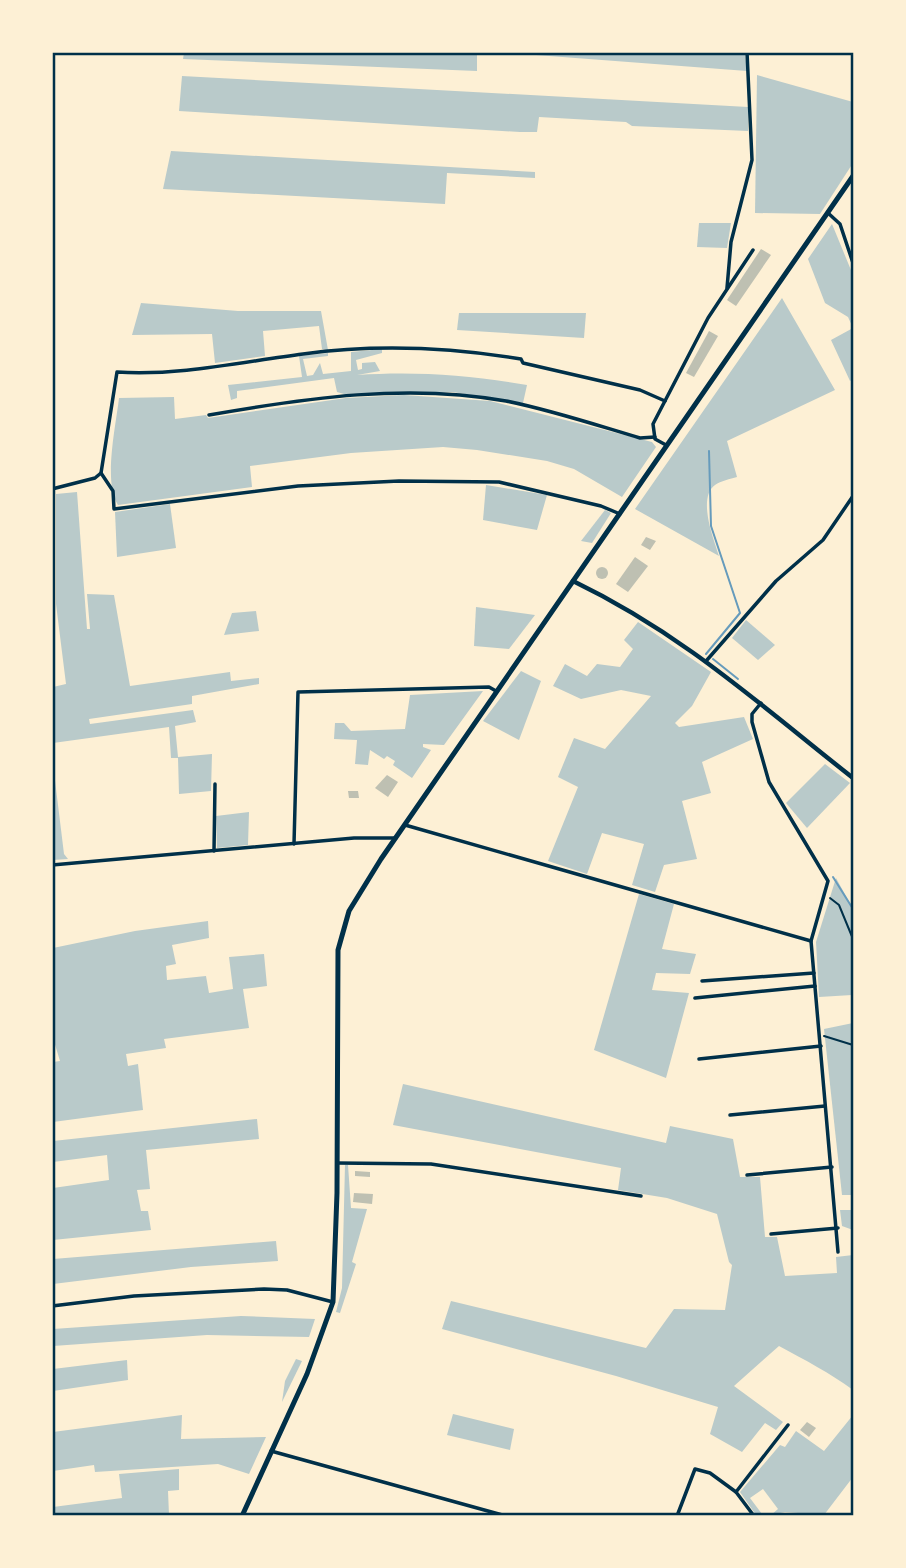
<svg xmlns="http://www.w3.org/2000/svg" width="906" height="1568" viewBox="0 0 906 1568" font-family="Inter,sans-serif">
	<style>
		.green { fill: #b9caca }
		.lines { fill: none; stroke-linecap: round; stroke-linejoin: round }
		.stream { stroke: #669bbc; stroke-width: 2 }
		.building { fill: #bec0b2 }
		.path { stroke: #003049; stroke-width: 2 }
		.minor { stroke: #003049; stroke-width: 3.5 }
		.tertiary { stroke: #003049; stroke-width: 4.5 }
		.secondary { stroke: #003049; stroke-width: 5 }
		.neatline { fill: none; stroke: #003049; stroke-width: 2.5 }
	</style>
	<rect width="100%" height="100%" fill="#fdf0d5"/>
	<g class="green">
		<path d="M537,52l208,1 2,18 -211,-16z"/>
		<path d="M184,53l293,-1v19l-294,-12z"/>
		<path d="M757,75l96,27v61l-33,51 -65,-1z"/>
		<path d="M182,76l566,31v24l-116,-5 -6,-4 -87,-5 -2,15h-17l-341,-21z"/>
		<path d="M171,151l364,21v6l-88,-5 -2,31 -282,-15z"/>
		<path d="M699,223h32l-4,25 -30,-1z"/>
		<path d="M832,224l21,51v104l-3,2 -19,-41 22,-12 -5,-11 -23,-14 -17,-44z"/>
		<path d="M782,298l53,92 -108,51 10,36c-7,2 -16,4 -22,8 -18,13 -1,55 4,71l-84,-47z"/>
		<path d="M141,303l97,8h83l7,39 -6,-1 -3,-23 -56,5 2,25 -50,7 -3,-29 -80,1z"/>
		<path d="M459,313h127l-2,25 -127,-8z"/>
		<path d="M382,349v4l-26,7 2,10 4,-1v-6l13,-1 5,9 -23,4c58,-4 113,0 170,10l-4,18 -71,-11 -108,2 -7,-2 -3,-14 -97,13v7l-6,2 -3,-15 74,-8 -3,-21 29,-3v3l-25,3 4,17 6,-1 7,-12 3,11 28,-3v-19z"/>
		<path d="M404,395l86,6 162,41 4,5 -34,50 -48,-28 -27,-8 -70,-11 -34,-3 -92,6 -101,13 2,21 -134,18c-15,-22 -2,-80 1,-107l55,-1 1,22 31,-4 2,3 138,-20z"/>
		<path d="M486,485l61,10 -10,35 -54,-10z"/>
		<path d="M77,492l10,137h3l-3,-35 27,1 16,91 100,-14 1,9 28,-3v6l-67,12v8l-103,15 1,5 103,-14 3,12 -21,4 3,31 34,-3 -1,37 -32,3 -1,-36h-7l-2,-31 -116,16v-56l13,-3 -10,-80v-110z"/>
		<path d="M170,504l6,44 -59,9 -2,-45z"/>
		<path d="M605,510l6,3 -19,30 -11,-2z"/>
		<path d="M476,607l59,8 -26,34 -35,-3z"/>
		<path d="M256,611l3,20 -35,4 8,-22z"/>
		<path d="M746,620l29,25 -17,15 -26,-22z"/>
		<path d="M638,622l73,50 -19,34 -17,17 4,4 65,-10 9,22 -51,23 9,31 -29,8 15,58 -33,6 -9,27 -23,-7 12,-41 -42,-11 -15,41 -39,-13 30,-74 -20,-10 16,-39 31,11 46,-53 -30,-6 -40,9 -28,-13 12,-22 22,12 10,-12 23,3 13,-18 -9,-9z"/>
		<path d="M521,671l20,10 -22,59 -36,-19z"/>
		<path d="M483,691l-39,54 -21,-1v3l8,3 -19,28 -19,-13 2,-4 -8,-5 -3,3 -14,-9 -2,15 -13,-1 2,-24 -23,-1 1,-16h9l7,8 54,-2 5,-34z"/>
		<path d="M52,756l12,98 4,5 -15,1z"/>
		<path d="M825,764l25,19 -43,45 -21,-25z"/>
		<path d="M249,812l-1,33 -31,3 -1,-32z"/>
		<path d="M836,878l17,31v101l-1,-15 -33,2 -3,-55z"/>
		<path d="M639,894l35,10 -12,45 34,5 -6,20 -34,-1 -4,17 37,3 -23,85 -72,-28z"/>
		<path d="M208,921l1,17 -37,7 4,19 -10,2 1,14 39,-4 3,17 24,-4 -4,-32 35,-3 3,32 -24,3 6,39 -85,11 2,9 -40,6 2,12 10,-2 5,46 -90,12v-60l7,-1 -7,-23v-90l82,-17z"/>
		<path d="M853,1023v172h-11l-18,-166z"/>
		<path d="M403,1084l263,59 4,-17 63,13 7,38h20l5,60h12l8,39 52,-3 -1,-16 17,-2v135c-23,-17 -48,-30 -74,-44l-45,40 49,36 -7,8 -11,-7 -23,29 -32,-18 8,-27 -102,-31 -174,-47 9,-28 195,47 28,-39 51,1 7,-45 -3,-3 -12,-48 -50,-16 -49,-8 3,-22 -228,-43z"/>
		<path d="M257,1119l2,20 -113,11 4,39 -13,1 4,21h7l3,19 -98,10v-52l56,-8 -2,-25 -54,7v-21z"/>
		<path d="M345,1165h3l3,43 16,1 -15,53 4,2 -16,49 -4,-1 6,-24z"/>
		<path d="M840,1210h13v20l-11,-4z"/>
		<path d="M276,1241l2,20 -87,6 -138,17v-25z"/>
		<path d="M241,1316l74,3 -6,18 -102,-2 -154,11v-17z"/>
		<path d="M296,1359l6,2 -20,41 3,-21z"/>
		<path d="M127,1360l1,20 -75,11v-22z"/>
		<path d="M453,1414l61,15 -4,21 -63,-15z"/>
		<path d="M182,1415l-1,24 85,-2 -17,37 -31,-10 -123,8 -1,-7 -41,6v-39z"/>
		<path d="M853,1415v62l-29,38 -39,-3 -14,3 7,-6 -15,-20 -13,9 12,16 -6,1 -16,-23 40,-47 5,2 11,-16 28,20z"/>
		<path d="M179,1469v21l-11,1 1,24h-116v-8l69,-9 -3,-24z"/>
	</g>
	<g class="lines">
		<g class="stream">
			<path d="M706,654l34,-41 -29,-87 -2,-75"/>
			<path d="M713,659l25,20"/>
			<path d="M833,877l20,32"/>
		</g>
	</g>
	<g class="building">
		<path d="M761,249l10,6 -35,51 -9,-6z"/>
		<path d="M709,331l9,5 -24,41 -8,-4z"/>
		<path d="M646,537l10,4 -6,9 -9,-5z"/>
		<path d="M635,557l13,9 -20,26 -12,-8z"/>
		<circle cx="602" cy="573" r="6"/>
		<path d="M387,775l11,7 -10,15 -13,-9z"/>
		<path d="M348,791h10l1,7h-10z"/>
		<path d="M355,1171l15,1v5l-15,-1z"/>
		<path d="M354,1193l19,1 -1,10 -19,-2z"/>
		<path d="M807,1422l9,6 -7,9 -9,-7z"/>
	</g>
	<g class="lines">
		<g class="path">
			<path d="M830,898l9,7 14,34"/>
			<path d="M824,1036l29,9"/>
		</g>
		<g class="minor">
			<path d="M828,213l12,11 13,39"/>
			<path d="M727,288l4,-46 21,-82 -5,-108"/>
			<path d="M209,415c97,-17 199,-32 297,-14 45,9 90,24 134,37l15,-1"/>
			<path d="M666,445l-11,-6 -2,-15 55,-106 45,-68"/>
			<path d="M101,473l12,18 1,18 184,-23 101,-5 100,1 102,24 19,8"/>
			<path d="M52,489l43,-11 6,-5 16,-101c62,4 124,-10 186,-18 73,-10 145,-7 218,5l2,4 117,27 25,11"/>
			<path d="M707,660l69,-79 47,-41 30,-44"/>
			<path d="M761,703l-9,11v8l17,60 59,99 -17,60 27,311"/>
			<path d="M405,825l406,116"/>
			<path d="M294,844l4,-152 191,-5 7,4"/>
			<path d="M214,851l1,-67"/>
			<path d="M52,865l302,-27h42"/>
			<path d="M702,981l112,-8"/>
			<path d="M695,998l120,-12"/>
			<path d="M699,1059l122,-13"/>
			<path d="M730,1115l95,-9"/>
			<path d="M337,1163l94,1 210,32"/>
			<path d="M747,1175l85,-8"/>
			<path d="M771,1234l67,-6"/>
			<path d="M52,1306l82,-10 130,-7 23,1 46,12"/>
			<path d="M271,1451l235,65"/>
			<path d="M677,1516l18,-47 15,4 26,19"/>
			<path d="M754,1516l-18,-24 52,-67"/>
		</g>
		<path class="tertiary" d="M573,581c110,53 186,123 280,197"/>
		<path class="secondary" d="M242,1516l65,-142 26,-72 4,-109 1,-243 11,-39 32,-52 472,-683"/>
	</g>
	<rect width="906" height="1568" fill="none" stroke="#fdf0d5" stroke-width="108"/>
	<rect x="54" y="54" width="798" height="1460" class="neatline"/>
</svg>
